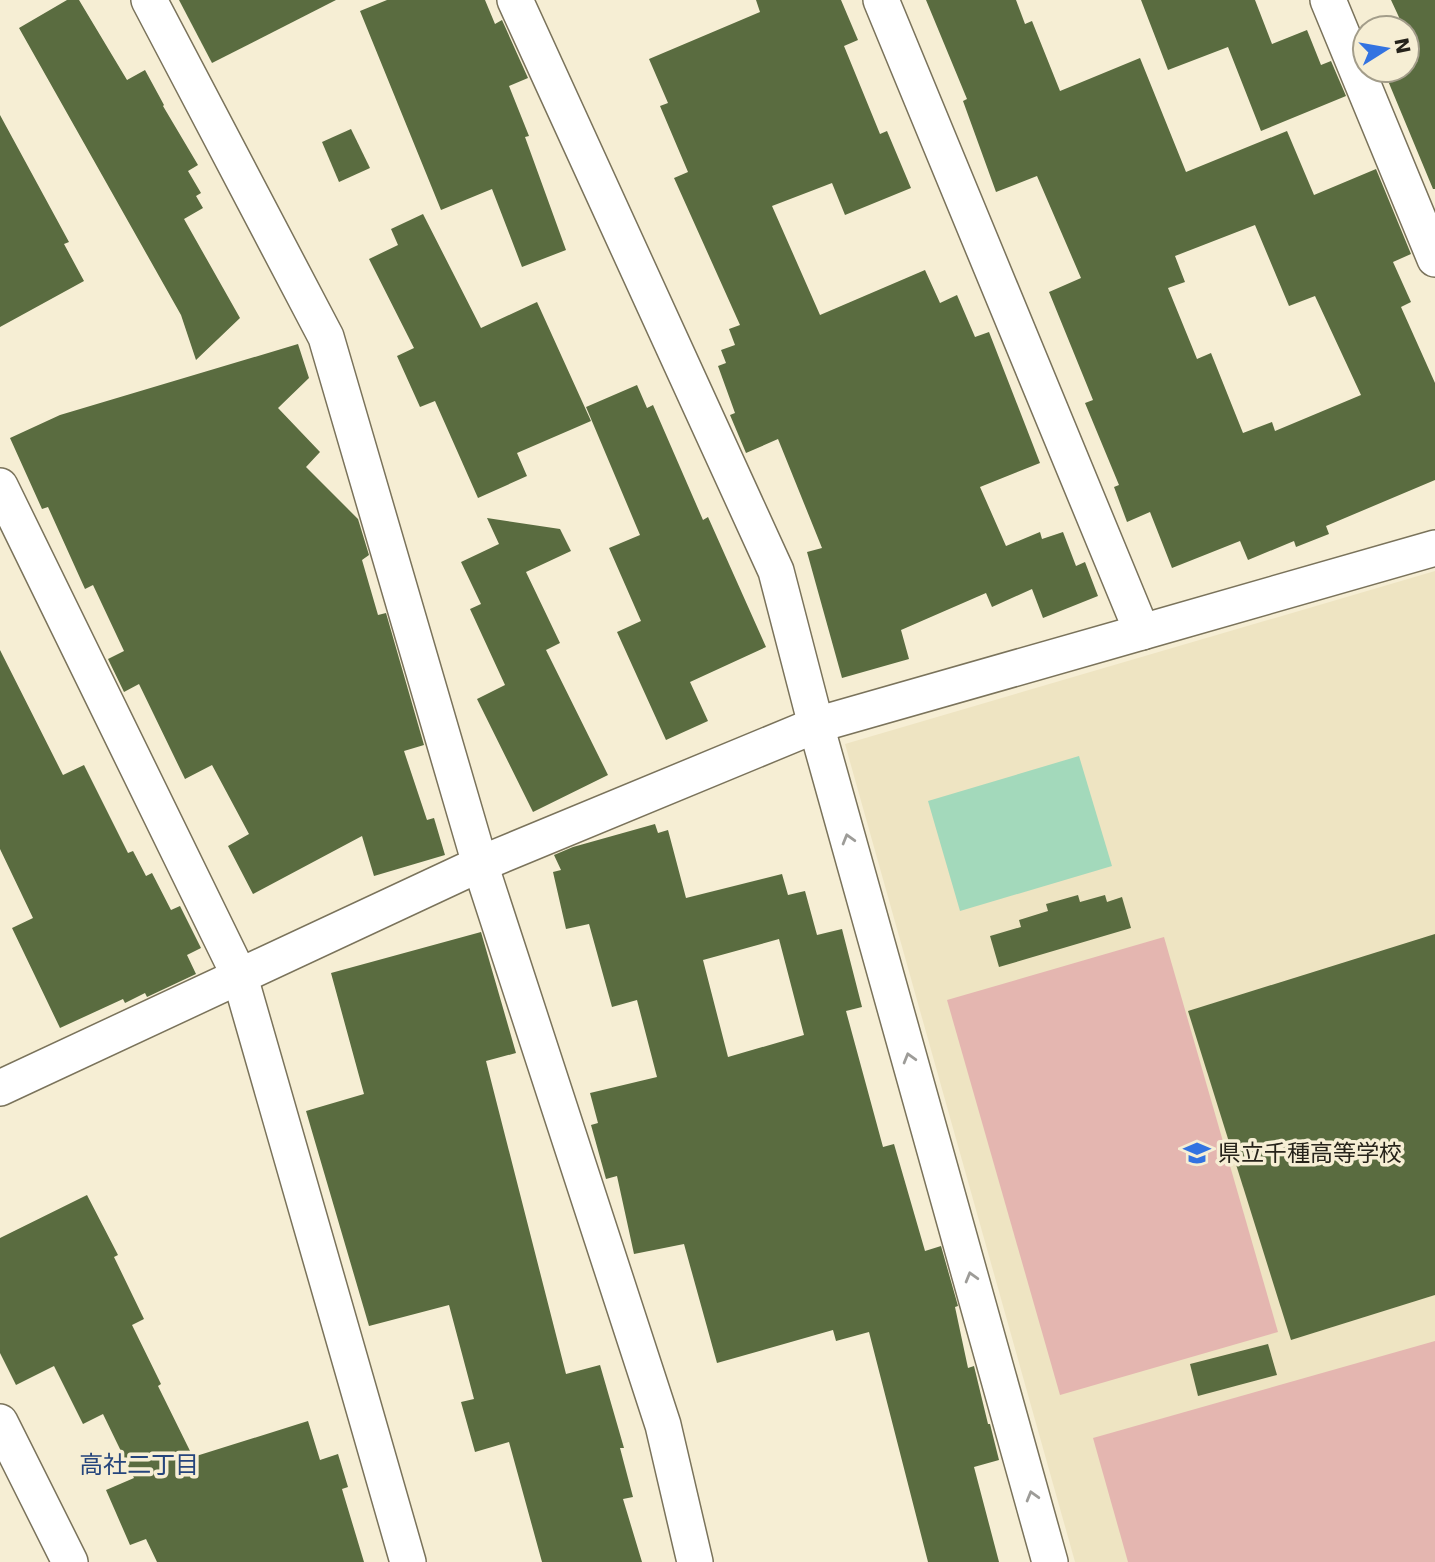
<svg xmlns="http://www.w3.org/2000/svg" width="1435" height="1562" viewBox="0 0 1435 1562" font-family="'DejaVu Sans','Noto Sans JP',sans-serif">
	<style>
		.built { fill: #eee4c2 }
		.grass { fill: #e4b6b0 }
		.water { fill: #a3d9bb }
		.building { fill: #5a6c40; fill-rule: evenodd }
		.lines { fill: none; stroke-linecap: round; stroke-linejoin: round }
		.street-casing { stroke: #7a735b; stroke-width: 38 }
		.street { stroke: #fff; stroke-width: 35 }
		.oneway { stroke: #9d9c98 }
		.labels { text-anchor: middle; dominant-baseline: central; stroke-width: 7; stroke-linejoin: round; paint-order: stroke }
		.poi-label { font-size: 23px; fill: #26231a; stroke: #f6eed4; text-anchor: start }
		.neighbourhood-label { font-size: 24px; fill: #25457c; stroke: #f6eed4 }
	</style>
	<rect width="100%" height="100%" fill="#f6eed4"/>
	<path class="built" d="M1435,571v991h-360l-230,-818z"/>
	<g class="grass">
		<path d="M1164,937l114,395 -218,63 -113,-395z"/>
		<path d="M1435,1341v221h-307l-35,-124z"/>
	</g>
	<path class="water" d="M1079,756l33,110 -152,45 -32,-110z"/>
	<g class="building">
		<path d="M67,0h12l48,80 18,-10 19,35 -1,1 35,59 -10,6 13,22 -5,3 7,12 -19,11 56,99 -44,42 -15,-45 -162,-287z"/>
		<path d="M179,0h157l-124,63z"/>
		<path d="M387,0h98l10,24 7,-4 26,58 -19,8 20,50 -4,1 41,113 -44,17 -30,-78 -51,21 -81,-199z"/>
		<path d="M756,0h85l17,40 -14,6 36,88 7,-3 24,57 -66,27 -13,-32 -60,23 48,109 105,-45 15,33 17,-8 18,42 14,-5 51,131 -60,24 26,59 34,-14 2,7 21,-7 13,34 9,-4 13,34 -55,22 -11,-29 -40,18 -6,-14 -85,37 8,29 -67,19 -35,-126 15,-4 -44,-109 -32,14 -16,-38 5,-2 -17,-47 8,-3 -5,-13 14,-5 -6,-16 11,-4 -66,-147 14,-6 -28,-66 8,-3 -19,-44 111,-47z"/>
		<path d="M926,0h90l9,24 7,-3 28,70 80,-33 46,114 101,-41 27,64 62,-26 35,85 -18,8 18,40 -10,5 34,76v97l-109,46 3,8 -33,13 -2,-6 -46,19 -8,-19 -68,27 -22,-56 -23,10 -13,-35 5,-2 -34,-82 8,-3 -44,-108 32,-14 -44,-102 -41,16 -33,-91 4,-2zM1255,225l34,81 26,-10 46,99 -86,36 -3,-9 -29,11 -32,-80 -14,6 -29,-71 17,-6 -10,-26z"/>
		<path d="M1141,0h114l17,44 35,-14 14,35 10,-4 15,35 -85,35 -33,-84 -60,23z"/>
		<path d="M1391,0h44v189h-2l-47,-113 13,-6h8v-4l11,-5 -11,-25v-8h-3z"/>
		<path d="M0,115l69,127 -5,2 20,37 -84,46z"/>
		<path d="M351,129l19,39 -31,14 -17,-40z"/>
		<path d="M423,214l58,114 56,-26 54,119 -74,32 10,23 -49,22 -43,-97 -15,6 -23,-51 17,-8 -45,-89 29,-14 -7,-16z"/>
		<path d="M298,344l11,34 -31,30 42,44 -14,15 52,52 11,36 -7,5 16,55 8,-2 38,132 -20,6 23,69 7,-2 11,37 -71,21 -12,-40 -109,58 -25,-48 21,-12 -37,-69 -27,14 -46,-95 -15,8 -16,-33 16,-8 -31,-66 -8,4 -37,-82 -6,2 -32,-71 50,-23z"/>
		<path d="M637,385l10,23 6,-3 50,115 5,-3 58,130 -76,35 18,39 -42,19 -49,-108 24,-11 -32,-73 31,-13 -54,-128z"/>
		<path d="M487,518l73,11 11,22 -45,21 34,71 -14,7 62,125 -75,37 -56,-113 28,-14 -35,-76 11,-5 -20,-42 38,-18z"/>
		<path d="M0,650l63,125 21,-10 44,88 5,-2 13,25 6,-3 19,37 9,-4 21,42 -14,7 9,19 -49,23 -2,-4 -20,10 -2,-4 -63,29 -48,-100 21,-10 -33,-69z"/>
		<path d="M655,824l3,9 10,-3 18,68 96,-24 6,21 17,-4 12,44 25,-6 20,78 -16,4 37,136 11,-3 31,107 16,-5 17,60 -3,1 13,61 6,-2 14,58h2l9,36 -25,7 25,95h-71l-59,-230 -33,9 -3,-11 -116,33 -33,-119 -50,10 -17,-78 -11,3 -15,-54 7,-2 -8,-30 67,-16 -20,-77 -25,7 -23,-83 -23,5 -13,-57 8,-2 -7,-15 19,-8zM779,939l25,96 -76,22 -25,-97z"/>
		<path d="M1078,895l2,7 25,-7 2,7 15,-5 9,31 -132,39 -9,-31 31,-9 -2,-7 29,-9 -2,-7z"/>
		<path d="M481,932l35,121 -30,8 80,313 34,-9 24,83h-4l13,49 -10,2 19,63h-100l-33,-120 -34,10 -14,-50 13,-3 -25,-94 -80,21 -63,-215 58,-17 -33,-121z"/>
		<path d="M1435,934v361l-144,45 -103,-329z"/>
		<path d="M87,1195l31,60 -4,2 30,62 -12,6 29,59 -3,2 35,71 115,-36 12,39 18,-6 10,33 -6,2 22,73h-207l-11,-23 -16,6 -24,-55 28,-12 -31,-64 -20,10 -29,-58 -38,19 -16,-32v-115z"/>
		<path d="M1268,1344l9,31 -79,21 -8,-32z"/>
	</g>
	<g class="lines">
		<defs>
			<g id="street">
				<path d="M149,0l177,337 154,527 183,561 32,137"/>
				<path d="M515,0l261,571 40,154 234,837"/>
				<path d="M1328,0l107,259"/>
				<path d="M0,486l240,491 168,585"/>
				<path d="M1142,632l293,-84"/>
				<path d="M0,1088l480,-224 336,-139 326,-93 -261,-632"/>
				<path d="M0,1422l70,140"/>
			</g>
		</defs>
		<use href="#street" class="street-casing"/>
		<use href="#street" class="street"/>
	</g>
	<defs><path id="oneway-chevron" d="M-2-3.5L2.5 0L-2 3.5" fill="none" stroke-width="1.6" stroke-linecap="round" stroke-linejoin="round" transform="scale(1.75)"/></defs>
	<g class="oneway">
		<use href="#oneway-chevron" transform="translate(848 839) rotate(-106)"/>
		<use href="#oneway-chevron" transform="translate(909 1058) rotate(-106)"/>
		<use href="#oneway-chevron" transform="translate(971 1277) rotate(-106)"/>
		<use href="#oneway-chevron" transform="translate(1032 1496) rotate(-106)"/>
	</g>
	<defs>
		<symbol id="school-bare" viewBox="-9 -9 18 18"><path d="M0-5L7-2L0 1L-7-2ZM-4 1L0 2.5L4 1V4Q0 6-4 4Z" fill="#3373e1" stroke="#f6eed4" stroke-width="2.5" paint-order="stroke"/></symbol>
	</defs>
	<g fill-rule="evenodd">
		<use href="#school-bare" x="1178" y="1134" width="38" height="38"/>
	</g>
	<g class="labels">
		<g class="poi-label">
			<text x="1218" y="1153">県立千種高等学校</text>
		</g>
		<g class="neighbourhood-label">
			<text x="139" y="1465">高社二丁目</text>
		</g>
	</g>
	<g transform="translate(1386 49) rotate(79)"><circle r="33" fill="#f6eed4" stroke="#a39d8a" stroke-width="2"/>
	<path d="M0-5L12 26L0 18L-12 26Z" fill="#3373e1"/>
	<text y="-10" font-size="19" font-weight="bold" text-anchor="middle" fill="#26231a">N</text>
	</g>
</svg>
